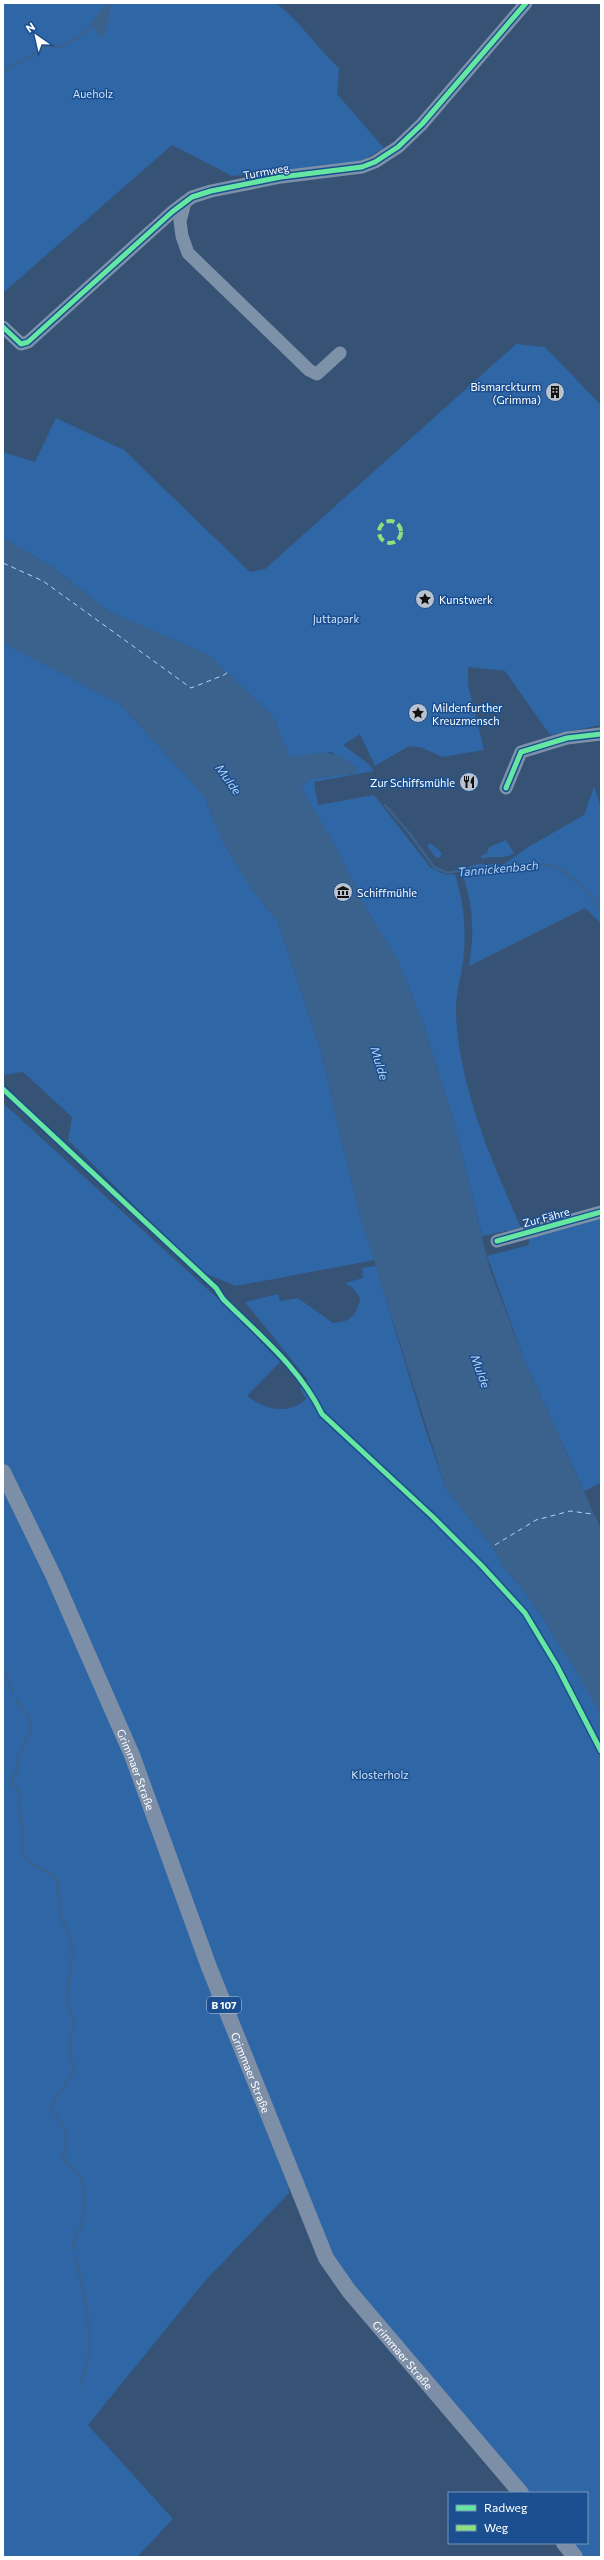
<svg xmlns="http://www.w3.org/2000/svg" width="604" height="2560" viewBox="0 0 604 2560" font-family="Commissioner,sans-serif">
	<style>
		.green { fill: #2f66a5 }
		.water { fill: #3b618d }
		.lines { fill: none; stroke-linecap: round; stroke-linejoin: round }
		.stream { stroke: #3b618d; stroke-width: 2.5 }
		.ferry { stroke: #b5d3f5; stroke-width: 1; stroke-dasharray: 5 4; stroke-linecap: butt }
		.minor { stroke: #7d92a8; stroke-width: 13 }
		.major { stroke: #7d8ea7; stroke-width: 16 }
		.quiet { stroke: #8de07e; stroke-width: 4; stroke-dasharray: 8 4; stroke-linecap: butt }
		.cycleway-casing { stroke: #1b4f8f; stroke-width: 8 }
		.cycleway { stroke: #66e7a1; stroke-width: 5 }
		.labels { text-anchor: middle; dominant-baseline: central; stroke-width: 3; stroke-linejoin: round; paint-order: stroke }
		.shield { fill: #1b4f8f; stroke: #bbcadd; stroke-width: 1 }
		.shield-label { font-size: 10px; font-weight: bold; fill: #fff }
		.park-label { font-size: 11px; fill: #cfe3fa; stroke: #1b4f8f }
		.street-label { font-size: 11px; fill: #fff; stroke: #1b4f8f }
		.poi-label { font-size: 11px; fill: #fff; stroke: #1b4f8f; text-anchor: start }
		.water-label { font-size: 12px; font-style: italic; fill: #b5d3f5; stroke: #1b4f8f }
	</style>
	<rect width="100%" height="100%" fill="#365274"/>
	<g class="green">
		<path d="M3,3h273c24,18 41,45 63,65l-2,26 47,54 -28,16 -124,12 -60,-31 -169,148z"/>
		<path d="M516,344l29,3 56,58v320l-51,10 -45,-64 -37,-4v18l16,65 -42,7 -19,-9 -14,-2 -34,20 -15,-32 -17,11 26,19 5,7 -60,11 4,23 56,-10 56,72 16,8 9,-1c8,29 11,46 9,77 -1,21 -9,43 -8,63 4,77 35,144 65,214l-39,8 -29,-117 -29,-93 -26,-65 -30,-49 -34,-68 -33,-56 9,-9 44,-6 -22,-21 -42,5 -17,-40 -63,-61 -102,-45 -57,-45 -48,-28v-86l32,10 21,-44 68,32 126,122 15,-3z"/>
		<path d="M3,643l116,60 85,92 18,45 30,49 26,33 42,126 39,165 16,47 -139,26 -34,-14 -134,-132 4,-23 -49,-45 -20,3z"/>
		<path d="M594,787l7,21v115l-16,-15 -116,58c6,-36 4,-61 -8,-97l16,-5 26,1 25,-18 56,-32z"/>
		<path d="M506,840l8,13c-12,8 -20,1 -32,6l-1,-3 6,-3 2,-6z"/>
		<path d="M430,843l12,10 -2,4 -4,1 -9,-12z"/>
		<path d="M3,1103l223,203 54,56 -33,34c17,13 41,20 59,3l-6,-11 8,-8 -63,-78 33,-8 2,7 18,-3 35,25c18,-1 24,-8 27,-25l-7,-10 -8,-5 18,-5 -1,-10 14,-2 47,156 23,67 46,57 13,23 14,15 21,29 43,69 18,33v842h-20l-11,-14h17v-50h-59l-192,-227 -333,-804z"/>
		<path d="M601,1218v265l-17,8 -59,-129 -38,-106 42,-11 -1,-13z"/>
		<path d="M3,1480l91,195 193,497 2,21 -85,89 -116,143 85,94 -36,38h-134z"/>
	</g>
	<g class="water">
		<path d="M103,6l6,-1c3,6 -2,31 -8,33l-10,-14z"/>
		<path d="M3,538l48,28 57,45 102,45 63,61 17,40c33,-3 40,-11 68,11l-4,5 -44,6 -9,9 33,56 34,68 30,49 26,65 29,93 37,151 35,92 76,167v186l-18,-33 -43,-69 -21,-29 -14,-15 -13,-23 -46,-57 -87,-276 -39,-165 -42,-126 -26,-33 -30,-49 -18,-45 -85,-92 -116,-60z"/>
	</g>
	<g class="lines">
		<g class="stream">
			<path d="M3,73c9,-11 14,-7 24,-14 10,-7 18,-18 31,-11l19,-10 16,-14"/>
			<path d="M385,805l25,29 24,33 13,6 25,-5 34,2 39,-6 14,4 21,17 21,23"/>
			<path d="M3,1668l10,24"/>
			<path d="M16,1700l11,15 5,13 -14,28 -1,15 -6,10 9,12c-5,14 5,33 3,48 -1,7 -2,13 3,18 8,9 22,10 31,20l3,35 10,24 3,14 -6,44 1,12 6,13 -5,28 5,23 -23,33 16,30 -4,24 17,17 5,20 -3,29 -7,12 -2,13"/>
			<path d="M75,2259c9,26 17,73 13,100 -1,9 -5,18 -8,27"/>
		</g>
		<g class="ferry">
			<path d="M3,563l40,18 148,107 33,-13 4,-3"/>
			<path d="M495,1545l41,-25 34,-9 22,3"/>
		</g>
		<g class="minor">
			<path d="M185,202l-5,19 2,15 6,17 121,117 8,4 23,-21"/>
			<path d="M3,327l18,17 7,-2 144,-130 20,-15 19,-6 70,-14 81,-10 13,-5 23,-15 24,-23 104,-121"/>
			<path d="M506,788l15,-36 46,-14 34,-4"/>
			<path d="M497,1241l104,-29"/>
		</g>
		<g class="major">
			<path id="s1" d="M3,1472l51,105 78,178 77,212 117,291 23,33 172,202"/>
			<path d="M564,2543l11,14"/>
		</g>
		<circle class="quiet" cx="390" cy="532" r="11"/>
		<defs>
			<g id="cycleway">
				<path d="M3,327l18,17 7,-2 144,-130 20,-15 19,-6 70,-14 81,-10 13,-5 23,-15 24,-23 104,-121"/>
				<path d="M506,788l15,-36 46,-14 34,-4"/>
				<path d="M3,1089l213,199 7,11c35,35 77,69 99,115l111,103 49,49 43,47 32,53 44,85"/>
				<path d="M497,1241l104,-29"/>
			</g>
		</defs>
		<use href="#cycleway" class="cycleway-casing"/>
		<use href="#cycleway" class="cycleway"/>
	</g>
	<defs>
		<symbol id="building-disc" viewBox="-11 -11 22 22"><circle r="9.5" fill="#b9c2ce" stroke="#1b4f8f"/><path d="M-4-6H4V6H1V3H-1V6H-4ZM-2.5-4.3h1.7v1.8h-1.7ZM.8-4.3h1.7v1.8H.8ZM-2.5-1h1.7V.8h-1.7ZM.8-1h1.7V.8H.8Z" fill="#111"/></symbol>
		<symbol id="sight-disc" viewBox="-11 -11 22 22"><circle r="9.5" fill="#b9c2ce" stroke="#1b4f8f"/><path d="M0-6L1.8-2.2L6-1.7L2.9 1.2L3.7 5.4L0 3.3L-3.7 5.4L-2.9 1.2L-6-1.7L-1.8-2.2Z" fill="#111"/></symbol>
		<symbol id="restaurant-disc" viewBox="-11 -11 22 22"><circle r="9.5" fill="#b9c2ce" stroke="#1b4f8f"/><path d="M-5-6h1v4h1v-4h1v4h1v-4h1v5L-1.5 .5V6h-2V.5L-5-1ZM5-6V6H3V1.5H1.5Q1.5-4 5-6Z" fill="#111"/></symbol>
		<symbol id="museum-disc" viewBox="-11 -11 22 22"><circle r="9.5" fill="#b9c2ce" stroke="#1b4f8f"/><path d="M0-6L6-3V-2H-6V-3ZM-5-1h2V3h-2ZM-1-1h2V3h-2ZM3-1h2V3H3ZM-6 4H6V6H-6Z" fill="#111"/></symbol>
	</defs>
	<g fill-rule="evenodd">
		<use href="#building-disc" x="544" y="381" width="22" height="22"/>
		<use href="#sight-disc" x="414" y="588" width="22" height="22"/>
		<use href="#sight-disc" x="407" y="702" width="22" height="22"/>
		<use href="#restaurant-disc" x="458" y="771" width="22" height="22"/>
		<use href="#museum-disc" x="332" y="881" width="22" height="22"/>
	</g>
	<g class="labels">
		<rect class="shield" x="207" y="1997" width="34" height="16" rx="3"/>
		<g class="shield-label">
			<text x="224" y="2005">B 107</text>
		</g>
		<g class="park-label">
			<text x="93" y="93">Aueholz</text>
			<text x="336" y="618">Juttapark</text>
			<text x="380" y="1774">Klosterholz</text>
		</g>
		<g class="street-label">
			<text transform="translate(266 171) rotate(-10)">Turmweg</text>
			<text transform="translate(546 1217) rotate(-15)">Zur Fähre</text>
			<text stroke="none"><textPath href="#s1" startOffset="326">Grimmaer Straße</textPath></text>
			<text stroke="none"><textPath href="#s1" startOffset="650">Grimmaer Straße</textPath></text>
			<text stroke="none"><textPath href="#s1" startOffset="974">Grimmaer Straße</textPath></text>
		</g>
		<g class="poi-label">
			<text x="541" y="386" text-anchor="end">Bismarckturm<tspan x="541" dy="13">(Grimma)</tspan></text>
			<text x="439" y="599">Kunstwerk</text>
			<text x="432" y="707">Mildenfurther<tspan x="432" dy="13">Kreuzmensch</tspan></text>
			<text x="455" y="782" text-anchor="end">Zur Schiffsmühle</text>
			<text x="357" y="892">Schiffmühle</text>
		</g>
		<g class="water-label">
			<text transform="translate(229 779) rotate(54)">Mulde</text>
			<text transform="translate(498 868) rotate(-5)">Tannickenbach</text>
			<text transform="translate(380 1063) rotate(73)">Mulde</text>
			<text transform="translate(481 1371) rotate(70)">Mulde</text>
		</g>
	</g>
	<rect width="604" height="2560" fill="none" stroke="#ffffff" stroke-width="8"/>
	<rect x="448" y="2492" width="140" height="52" fill="#1b4f8f" stroke="#7695bc"/>
	<rect x="456" y="2505" width="20" height="6" fill="#66e7a1" stroke="#7695bc"/>
	<text x="484" y="2512" font-size="12" fill="#ffffff">Radweg</text>
	<rect x="456" y="2525" width="20" height="6" fill="#8de07e" stroke="#7695bc"/>
	<text x="484" y="2532" font-size="12" fill="#ffffff">Weg</text>
	<g transform="translate(36 36) rotate(326)" stroke="#1b4f8f" stroke-width="3" paint-order="stroke">
	<path d="M0-3L7 15L0 10L-7 15Z" fill="#ffffff"/>
	<text y="-6" font-size="11" font-weight="bold" text-anchor="middle" fill="#ffffff">N</text>
	</g>
</svg>
